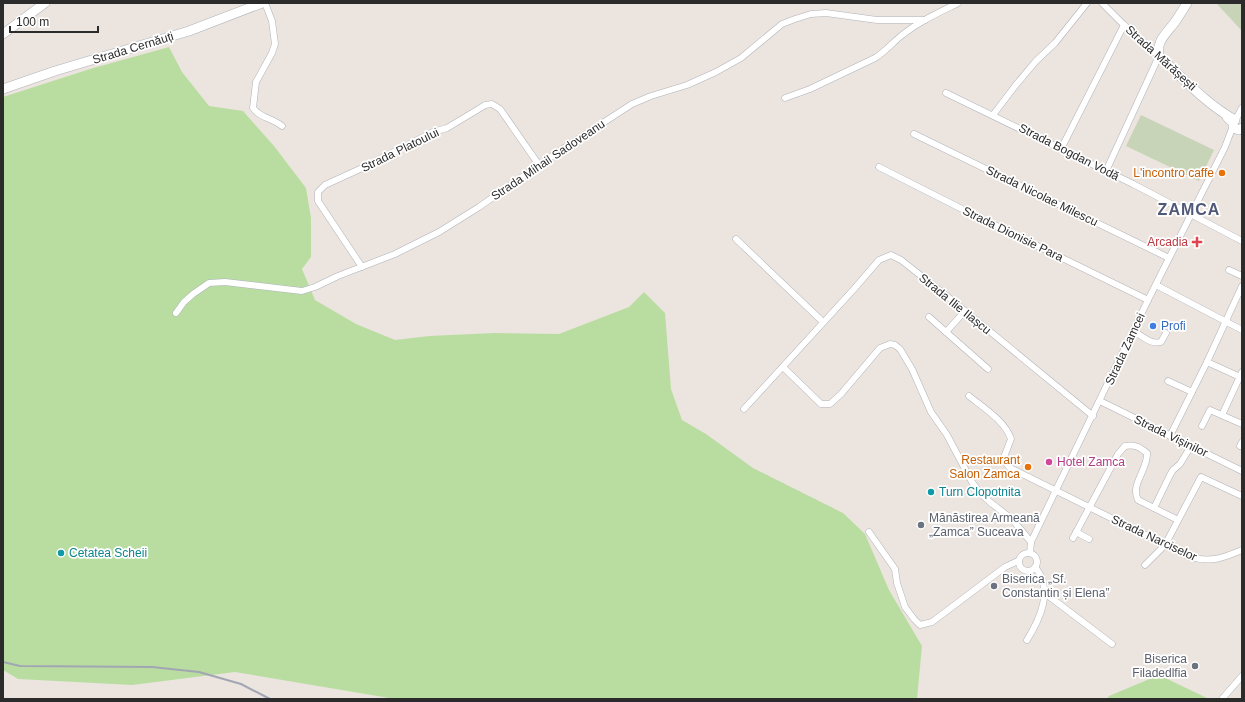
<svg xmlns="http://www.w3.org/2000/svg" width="1245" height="702" viewBox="0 0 1245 702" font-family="Arial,sans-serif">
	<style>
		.green { fill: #b9dda1 }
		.cemetery { fill: #c7d4b8 }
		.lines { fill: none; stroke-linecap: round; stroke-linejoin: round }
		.street-casing { stroke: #afb2ba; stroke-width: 7 }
		.secondary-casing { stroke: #afb2ba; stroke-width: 10 }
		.street { stroke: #fff; stroke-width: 6 }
		.secondary { stroke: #fff; stroke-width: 9 }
		.rail { stroke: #a2a6b3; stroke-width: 2 }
		.food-dot { fill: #e8710a; stroke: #fff; stroke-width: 1.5 }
		.health-dot { fill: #e0444e; stroke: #fff; stroke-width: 1.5 }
		.shop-dot { fill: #3f7fe0; stroke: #fff; stroke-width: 1.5 }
		.hotel-dot { fill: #d1479c; stroke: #fff; stroke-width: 1.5 }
		.culture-dot { fill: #0f9aa8; stroke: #fff; stroke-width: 1.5 }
		.worship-dot { fill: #6b7280; stroke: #fff; stroke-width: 1.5 }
		.labels { text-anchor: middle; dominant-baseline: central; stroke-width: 3.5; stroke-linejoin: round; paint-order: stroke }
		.street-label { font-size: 12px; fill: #2b2b2b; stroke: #fff }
		.food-label { font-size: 12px; fill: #c56008; stroke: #fff; text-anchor: end }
		.health-label { font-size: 12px; fill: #be3a42; stroke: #fff; text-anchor: end }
		.shop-label { font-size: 12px; fill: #366cbe; stroke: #fff; text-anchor: start }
		.hotel-label { font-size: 12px; fill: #b23c85; stroke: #fff; text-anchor: start }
		.culture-label { font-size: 12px; fill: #0d838f; stroke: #fff; text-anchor: start }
		.worship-label { font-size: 12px; fill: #5b616d; stroke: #fff; text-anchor: start }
		.district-label { font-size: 16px; font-weight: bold; letter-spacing: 1px; fill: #505978; stroke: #fff }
	</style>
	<rect width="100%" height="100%" fill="#ece5df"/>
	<g class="green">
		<path d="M169,47l13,25 27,34 34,5 31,35 32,42 5,30v39l-9,12 13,31 41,24 39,16 34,-4 65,-3 65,1 70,-27 15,-15 21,21 6,76 11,31 24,14 47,34 90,45 22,21 24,56 33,56 -5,53h-522l-160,-27 -103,13 -114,-6 -15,-9v-573l87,-28z"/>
		<path d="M1159,675l50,24h-102l2,-3z"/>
	</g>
	<g class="cemetery">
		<path d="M1216,3h26v28z"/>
		<path d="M1141,115l73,35 -15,31 -73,-35z"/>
	</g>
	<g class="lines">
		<defs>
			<g id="street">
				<path d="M265,3l7,18 3,23 -3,9 -16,29 -3,26c7,10 19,10 29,18"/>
				<path d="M1102,3l22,22 35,31 -53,115"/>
				<path d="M946,93l187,91 109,57"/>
				<path d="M785,98l25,-9 65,-31c10,-6 17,-15 26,-22 17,-14 37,-23 57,-33"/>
				<path d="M993,115l22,-29 21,-25 19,-18 32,-40"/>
				<path d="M1236,119l6,-11"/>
				<path d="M914,134l255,124"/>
				<path d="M1061,149l63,-124"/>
				<path d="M879,167l81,41 188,92"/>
				<path d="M736,239l87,83"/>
				<path d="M362,267l-44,-66v-9l7,-7 35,-16 73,-37 14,-4 30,-18 8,-5 7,-1 8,5 39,56"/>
				<path d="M1229,270l13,6"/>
				<path d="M1156,285l86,45"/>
				<path d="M176,313l8,-11 9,-8 16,-11 16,-1 77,9 13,-4 23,-11 57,-22 44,-22 40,-25 73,-51 80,-52 19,-8 36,-11 29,-13 25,-14 41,-34 13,-5 16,-5 15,-1 51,7h48"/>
				<path d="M929,317l59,52"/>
				<path d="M1134,331c8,5 17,14 27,11l5,-9"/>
				<path d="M946,332l19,-21"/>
				<path d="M1207,362l33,15"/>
				<path d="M783,367l38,37h9l11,-10 39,-46 10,-4 5,1 5,4 12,20 19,43 16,23 25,47 8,11 11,10 21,16 19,23"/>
				<path d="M1168,381l24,11"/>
				<path d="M969,396c15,12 36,25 42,43l-7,18v4l6,7 180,89c20,6 33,1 52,-7"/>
				<path d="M1100,401l142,70"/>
				<path d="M744,409l110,-120 25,-29 12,-5 10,5 47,37 145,119"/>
				<path d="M1222,415l20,-43"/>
				<path d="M1202,426l8,-16 32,14"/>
				<path d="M1170,436l37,-74 35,-76"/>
				<path d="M1240,446l2,-4"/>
				<path d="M1154,508l16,-33 3,-5 7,-6 11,-18"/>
				<path d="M869,532l26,37 2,14 8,24 9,12 6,6 12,-3 73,-55 13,-6"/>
				<path d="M1076,532l13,7"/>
				<path d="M1073,538l45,-84 7,-8c9,-2 15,1 22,7 1,17 -17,31 -9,47l40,20"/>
				<circle cx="1028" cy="562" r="9"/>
				<path d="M1030,553l1,-11 25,-52 92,-190 77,-153 8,-21"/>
				<path d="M1145,565l20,-20 36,-68 41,19"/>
				<path d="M1046,594l66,50"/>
				<path d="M1027,640c13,-21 27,-50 8,-73"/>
				<path d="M1222,699l20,-23"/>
			</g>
			<g id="secondary">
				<path d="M1187,3c-4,7 -8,13 -12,19 -9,12 -19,19 -16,34 24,22 47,48 76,64"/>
				<path d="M3,34l42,-31"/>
				<path d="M3,89l52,-18 134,-40 73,-28"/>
				<path d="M1227,117l6,6 1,5 5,2 3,-2"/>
			</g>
		</defs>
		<use href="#street" class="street-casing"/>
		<use href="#secondary" class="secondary-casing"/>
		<use href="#street" class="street"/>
		<use href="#secondary" class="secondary"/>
		<path class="rail" d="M3,662l17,4 132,1 47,5 42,12 29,15"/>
	</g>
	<g class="food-dot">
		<circle cx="1222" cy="173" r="4"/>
		<circle cx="1028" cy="467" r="4"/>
	</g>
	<path class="health-dot" d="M1195 236h4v4h4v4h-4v4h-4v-4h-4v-4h4z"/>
	<circle class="shop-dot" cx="1153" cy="326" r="4"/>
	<circle class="hotel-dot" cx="1049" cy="462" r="4"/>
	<g class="culture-dot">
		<circle cx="931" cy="492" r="4"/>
		<circle cx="61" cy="553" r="4"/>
	</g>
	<g class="worship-dot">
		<circle cx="921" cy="525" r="4"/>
		<circle cx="994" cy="586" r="4"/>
		<circle cx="1195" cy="666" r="4"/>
	</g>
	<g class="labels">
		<g class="street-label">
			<text transform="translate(133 48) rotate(-17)">Strada Cernăuți</text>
			<text transform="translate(1161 58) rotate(42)">Strada Mărășești</text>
			<text transform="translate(400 150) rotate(-26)">Strada Platoului</text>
			<text transform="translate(1069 152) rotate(27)">Strada Bogdan Vodă</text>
			<text transform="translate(548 160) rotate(-34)">Strada Mihail Sadoveanu</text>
			<text transform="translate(1042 196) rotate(26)">Strada Nicolae Milescu</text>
			<text transform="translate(1013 234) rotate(26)">Strada Dionisie Para</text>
			<text transform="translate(955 304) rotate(39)">Strada Ilie Ilașcu</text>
			<text transform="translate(1125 349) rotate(-65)">Strada Zamcei</text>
			<text transform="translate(1171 436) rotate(26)">Strada Vișinilor</text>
			<text transform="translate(1154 538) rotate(25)">Strada Narciselor</text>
		</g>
		<g class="food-label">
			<text x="1214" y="173">L'incontro caffe</text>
			<text x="1020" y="460">Restaurant<tspan x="1020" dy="14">Salon Zamca</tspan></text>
		</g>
		<g class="health-label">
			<text x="1188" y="242">Arcadia</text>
		</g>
		<g class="shop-label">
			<text x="1161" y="326">Profi</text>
		</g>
		<g class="hotel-label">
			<text x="1057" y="462">Hotel Zamca</text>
		</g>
		<g class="culture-label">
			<text x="939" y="492">Turn Clopotnita</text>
			<text x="69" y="553">Cetatea Scheii</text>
		</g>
		<g class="worship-label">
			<text x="929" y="518">Mănăstirea Armeană<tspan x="929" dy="14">„Zamca” Suceava</tspan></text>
			<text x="1002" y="579">Biserica „Sf.<tspan x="1002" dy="14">Constantin și Elena”</tspan></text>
			<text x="1187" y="659" text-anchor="end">Biserica<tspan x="1187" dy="14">Filadedlfia</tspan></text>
		</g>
		<g class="district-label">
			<text x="1189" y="209">ZAMCA</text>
		</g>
	</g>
	<rect width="1245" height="702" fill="none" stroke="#2b2b2b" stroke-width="8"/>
	<path d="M10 26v6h88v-6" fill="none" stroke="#2b2b2b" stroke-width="2"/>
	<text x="16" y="26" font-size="12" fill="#2b2b2b" stroke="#ffffff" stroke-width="3" paint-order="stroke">100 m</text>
</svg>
